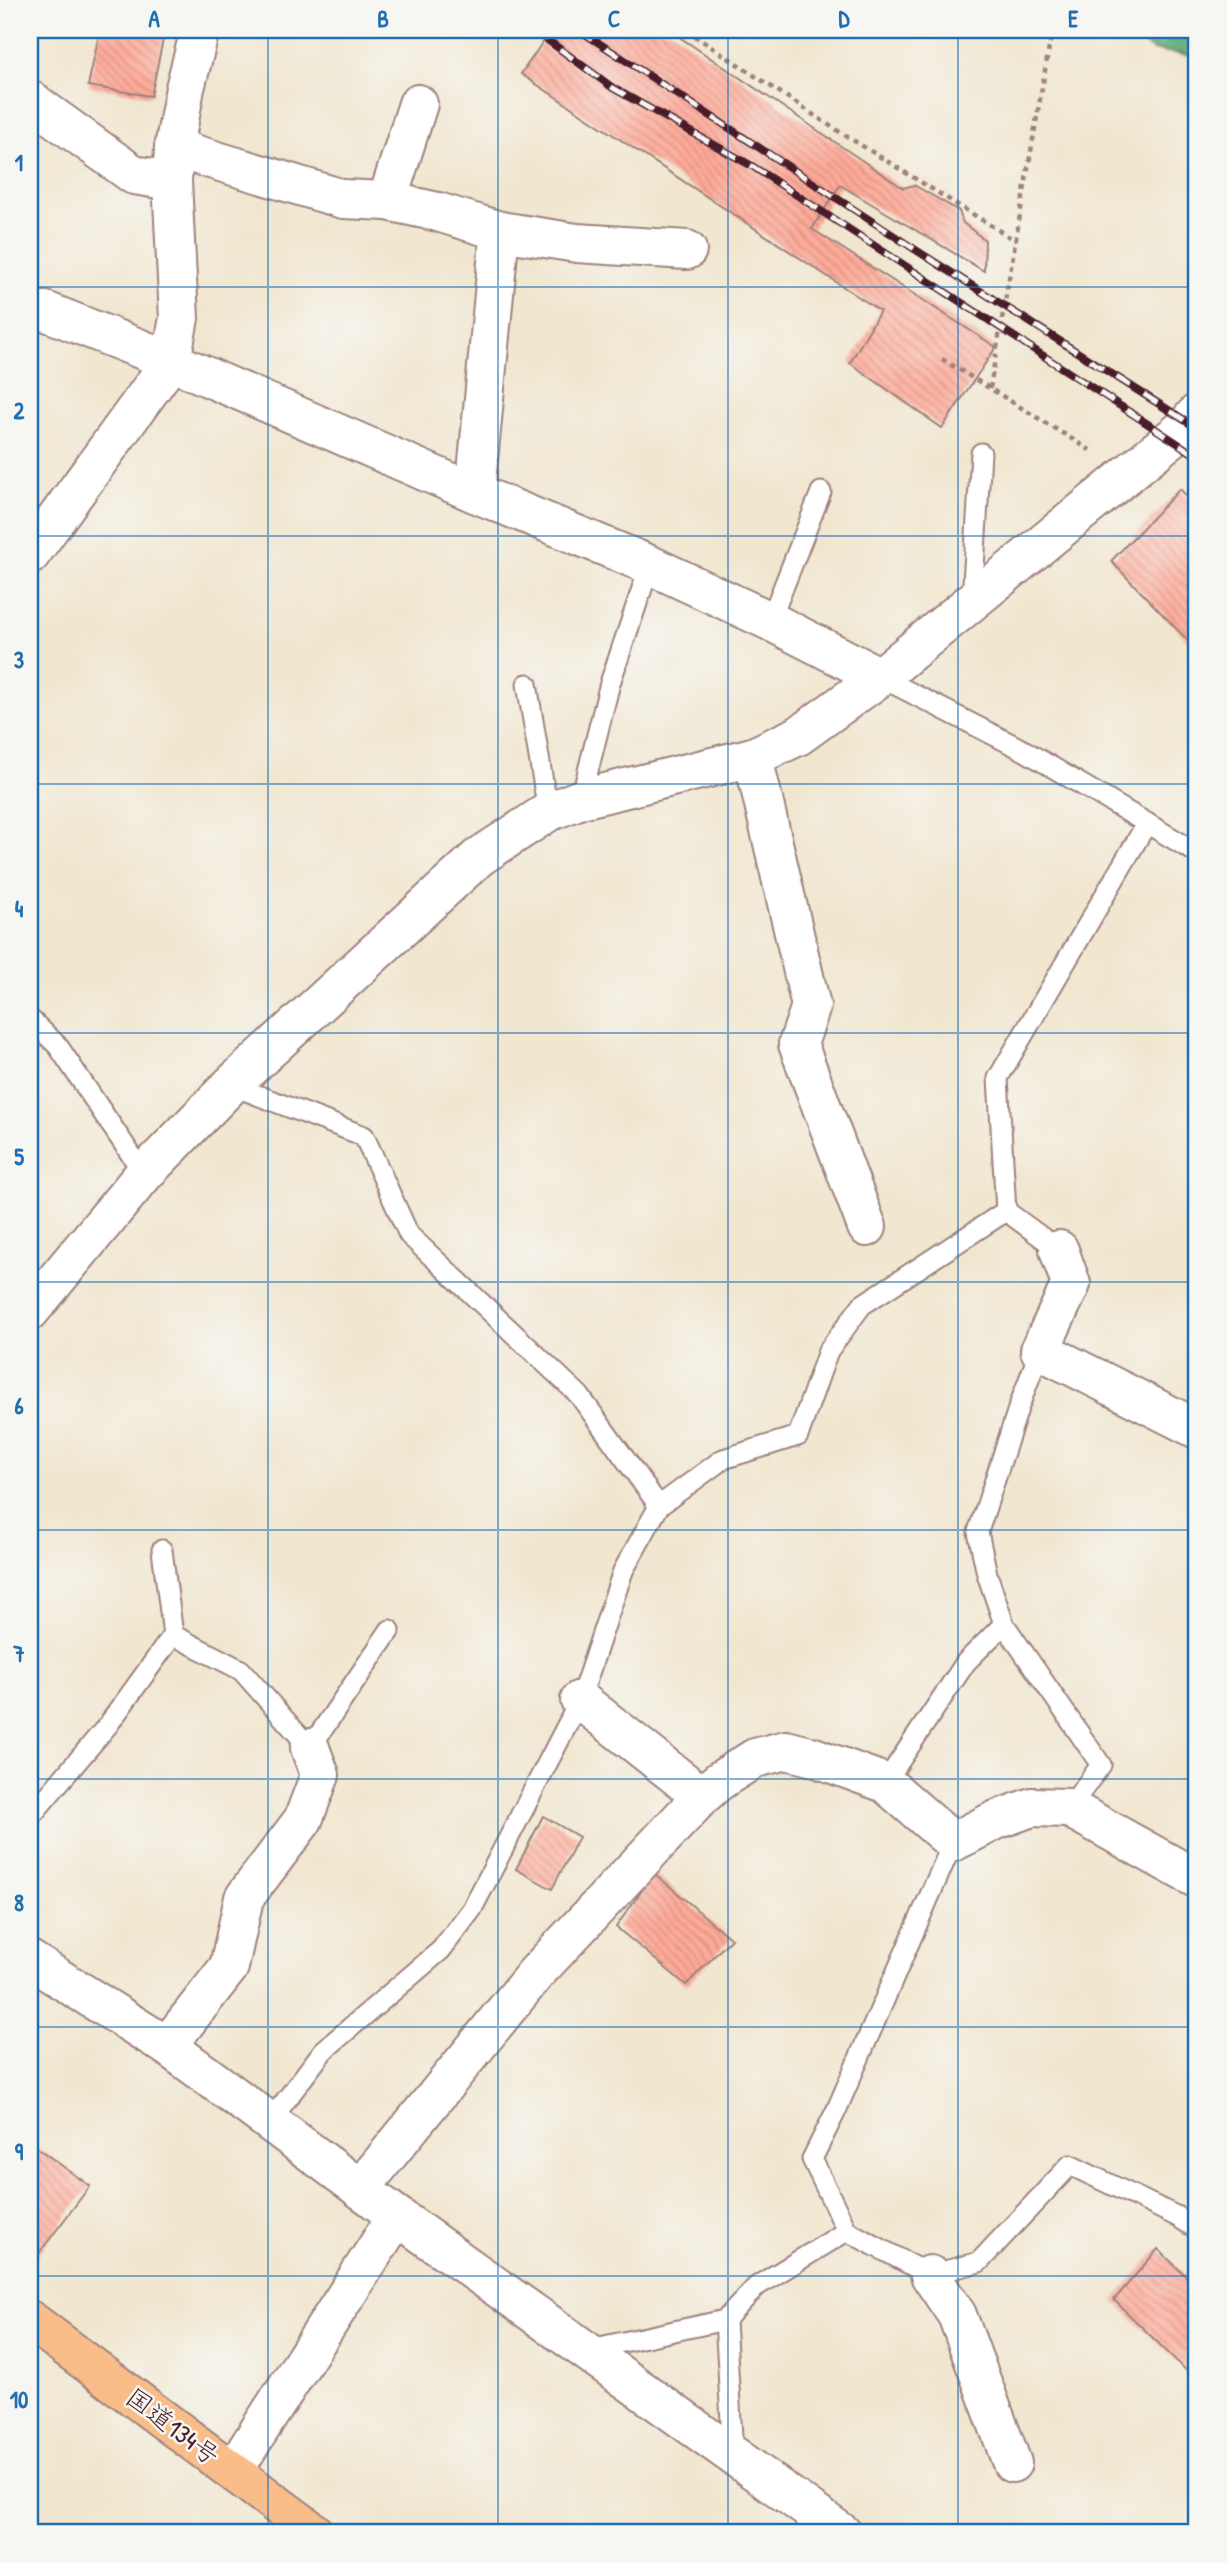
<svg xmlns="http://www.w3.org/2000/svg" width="1227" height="2563" viewBox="0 0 1227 2563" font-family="'Patrick Hand','Klee One',sans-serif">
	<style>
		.forest { fill: url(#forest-crowns); stroke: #546652; stroke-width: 2 }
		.building { fill: url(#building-back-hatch) }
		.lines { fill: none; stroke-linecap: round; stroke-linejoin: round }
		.lane-casing { stroke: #9e827d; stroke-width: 23 }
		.street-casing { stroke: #9e827d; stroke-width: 42 }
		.highway-casing { stroke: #9e827d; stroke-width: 42 }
		.path { stroke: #9e827d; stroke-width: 4.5; stroke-dasharray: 5 5; stroke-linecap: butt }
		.lane { stroke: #fff; stroke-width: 19 }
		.street { stroke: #fff; stroke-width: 38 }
		.highway { stroke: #f8bd89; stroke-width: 38 }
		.rail-casing { stroke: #4a1f2b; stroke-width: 8 }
		.rail { stroke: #f6f6f2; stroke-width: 5; stroke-dasharray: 16; stroke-linecap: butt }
		.grid { fill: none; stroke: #1f6fb2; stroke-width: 2; stroke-opacity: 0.55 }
		.labels { text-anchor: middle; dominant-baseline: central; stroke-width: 5; stroke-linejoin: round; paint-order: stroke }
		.street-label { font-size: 26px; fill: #4a1f2b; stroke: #f6f6f2 }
		.neatline { fill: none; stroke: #1f6fb2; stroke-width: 2.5 }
		.grid-label { font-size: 23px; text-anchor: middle; font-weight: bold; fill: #1f6fb2 }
	</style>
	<defs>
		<pattern id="forest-crowns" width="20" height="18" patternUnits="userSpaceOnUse" patternTransform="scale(1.75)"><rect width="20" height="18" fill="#5fac78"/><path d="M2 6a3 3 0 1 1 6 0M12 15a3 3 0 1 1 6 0" fill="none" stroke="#508b63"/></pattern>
		<pattern id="building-back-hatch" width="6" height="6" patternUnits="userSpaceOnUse" patternTransform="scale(1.75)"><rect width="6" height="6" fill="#ffab99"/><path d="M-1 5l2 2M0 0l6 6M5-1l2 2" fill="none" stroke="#d08b7d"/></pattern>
	</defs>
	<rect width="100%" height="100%" fill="#f6f6f2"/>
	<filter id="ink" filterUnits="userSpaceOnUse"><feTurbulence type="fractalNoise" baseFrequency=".0143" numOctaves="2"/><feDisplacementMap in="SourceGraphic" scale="14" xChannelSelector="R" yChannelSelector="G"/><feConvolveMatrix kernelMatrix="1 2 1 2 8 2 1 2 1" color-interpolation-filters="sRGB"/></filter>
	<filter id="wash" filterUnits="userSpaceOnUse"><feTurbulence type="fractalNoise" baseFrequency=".00686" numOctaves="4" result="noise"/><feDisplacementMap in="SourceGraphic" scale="28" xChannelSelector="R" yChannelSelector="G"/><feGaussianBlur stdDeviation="1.57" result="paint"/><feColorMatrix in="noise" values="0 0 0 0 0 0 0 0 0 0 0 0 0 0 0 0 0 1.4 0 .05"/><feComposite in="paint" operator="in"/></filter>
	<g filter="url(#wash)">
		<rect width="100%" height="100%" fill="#f1e6cf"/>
		<path class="forest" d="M1125,30h72v26l-44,-6z"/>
		<g id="blocks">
			<g class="building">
				<path d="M100,30h65l-14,66 -63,-10z"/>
				<path d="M551,30h118l234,158 11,-3 45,26 4,12 22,17 -1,31 -144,-86 -28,44 184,118 -54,81 -92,-65 30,-52 -359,-237z"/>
				<path d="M1180,489l17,19v142l-86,-89z"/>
				<path d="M543,1816l36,21 -27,52 -36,-20z"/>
				<path d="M654,1873l77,66 -45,46 -70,-58z"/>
				<path d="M36,2147l54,39 -60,79v-113z"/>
				<path d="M1158,2249l39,38v94l-83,-81z"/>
			</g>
		</g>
	</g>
	<g filter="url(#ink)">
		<use href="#blocks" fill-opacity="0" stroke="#9e827d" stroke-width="2"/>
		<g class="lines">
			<defs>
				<g id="lane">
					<path d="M972,600l9,-147"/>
					<path d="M770,621l51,-129"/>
					<path d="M880,677l145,74 172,102"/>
					<path d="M527,684l21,128"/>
					<path d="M581,799l29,-116 40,-118"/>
					<path d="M30,1019l28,27 86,128"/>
					<path d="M231,1085l133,51 45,99 170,160 80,111 -36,65 -43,129 -108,209 -31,41 -118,101 -52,69"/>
					<path d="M1059,1250l-53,-39 -8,-133 149,-255"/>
					<path d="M659,1506l64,-47 75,-23 30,-85 34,-46 144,-94"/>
					<path d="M162,1550l11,85"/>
					<path d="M1004,1624l97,141 -32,43"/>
					<path d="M885,1783l81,-121 38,-38 -17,-50 -9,-42 40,-123 22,-59"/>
					<path d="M30,1817l78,-92 65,-90 68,35 69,78 80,-118"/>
					<path d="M953,1842l-117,269 -24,48 35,72 83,44 49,-13 91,-97 106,51 21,13"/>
					<path d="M586,2350l139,-30"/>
					<path d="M733,2454l-8,-134 32,-34 90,-55"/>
				</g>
				<g id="street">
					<path d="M30,100l104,75 38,6"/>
					<path d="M174,148l169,51 44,2 51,11 62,19 77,12 110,7"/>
					<path d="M387,201l31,-97"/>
					<path d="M30,312l15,-1 126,50 304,132 175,72 120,56 110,56"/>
					<path d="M475,493l25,-262"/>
					<path d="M30,555l141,-194 8,-43 -7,-137 2,-33 11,-60 15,-58"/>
					<path d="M753,757l58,249 -13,38 69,183"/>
					<path d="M1059,1250l12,34 -31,66 157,79"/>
					<path d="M30,1311l114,-137 87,-89 248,-228 69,-45 33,-13 172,-42 45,-21 82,-59 304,-249 13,-15"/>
					<path d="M580,1700l122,96"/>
					<path d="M30,1960l137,86 230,170 445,317"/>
					<path d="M167,2046l62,-79 15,-69 59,-78 17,-45 -10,-27"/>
					<path d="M360,2189l176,-216 166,-177 17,-15 36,-23 31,-8 28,7 71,26 68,59 43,-22 36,-13 37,1 128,71"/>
					<path d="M930,2275l27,40 55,148"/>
					<path d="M233,2471l164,-255"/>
				</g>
				<path id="highway" d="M30,2320l285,213"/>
			</defs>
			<use href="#lane" class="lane-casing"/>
			<use href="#street" class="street-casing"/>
			<use href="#highway" class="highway-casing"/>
			<g class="path">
				<path d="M686,30l149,99 181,112"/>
				<path d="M942,359l148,91"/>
				<path d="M990,388l62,-358"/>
			</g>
			<use href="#lane" class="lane"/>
			<use href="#street" class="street"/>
			<use href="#highway" class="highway"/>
			<defs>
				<g id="rail">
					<path d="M534,30l79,58 139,78 445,290"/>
					<path d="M579,30l340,222 278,176"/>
				</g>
			</defs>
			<use href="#rail" class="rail-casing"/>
			<use href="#rail" class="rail"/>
		</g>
	</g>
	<path class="grid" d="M268,30v2503M498,30v2503M728,30v2503M958,30v2503M30,287h1167M30,536h1167M30,784h1167M30,1033h1167M30,1282h1167M30,1530h1167M30,1779h1167M30,2027h1167M30,2276h1167"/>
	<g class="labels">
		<g class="street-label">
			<text transform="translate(173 2426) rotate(37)">国道134号</text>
		</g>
	</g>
	<rect width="1227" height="2563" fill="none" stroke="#f6f6f2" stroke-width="77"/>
	<rect x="38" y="38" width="1150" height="2486" class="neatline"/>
	<g class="grid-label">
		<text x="154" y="27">A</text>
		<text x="383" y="27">B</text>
		<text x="614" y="27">C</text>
		<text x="844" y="27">D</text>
		<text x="1073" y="27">E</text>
		<text x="19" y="171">1</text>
		<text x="19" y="419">2</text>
		<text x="19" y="668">3</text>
		<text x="19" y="917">4</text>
		<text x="19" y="1165">5</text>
		<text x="19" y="1414">6</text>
		<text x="19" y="1662">7</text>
		<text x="19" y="1911">8</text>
		<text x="19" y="2160">9</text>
		<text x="19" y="2408">10</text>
	</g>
</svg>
